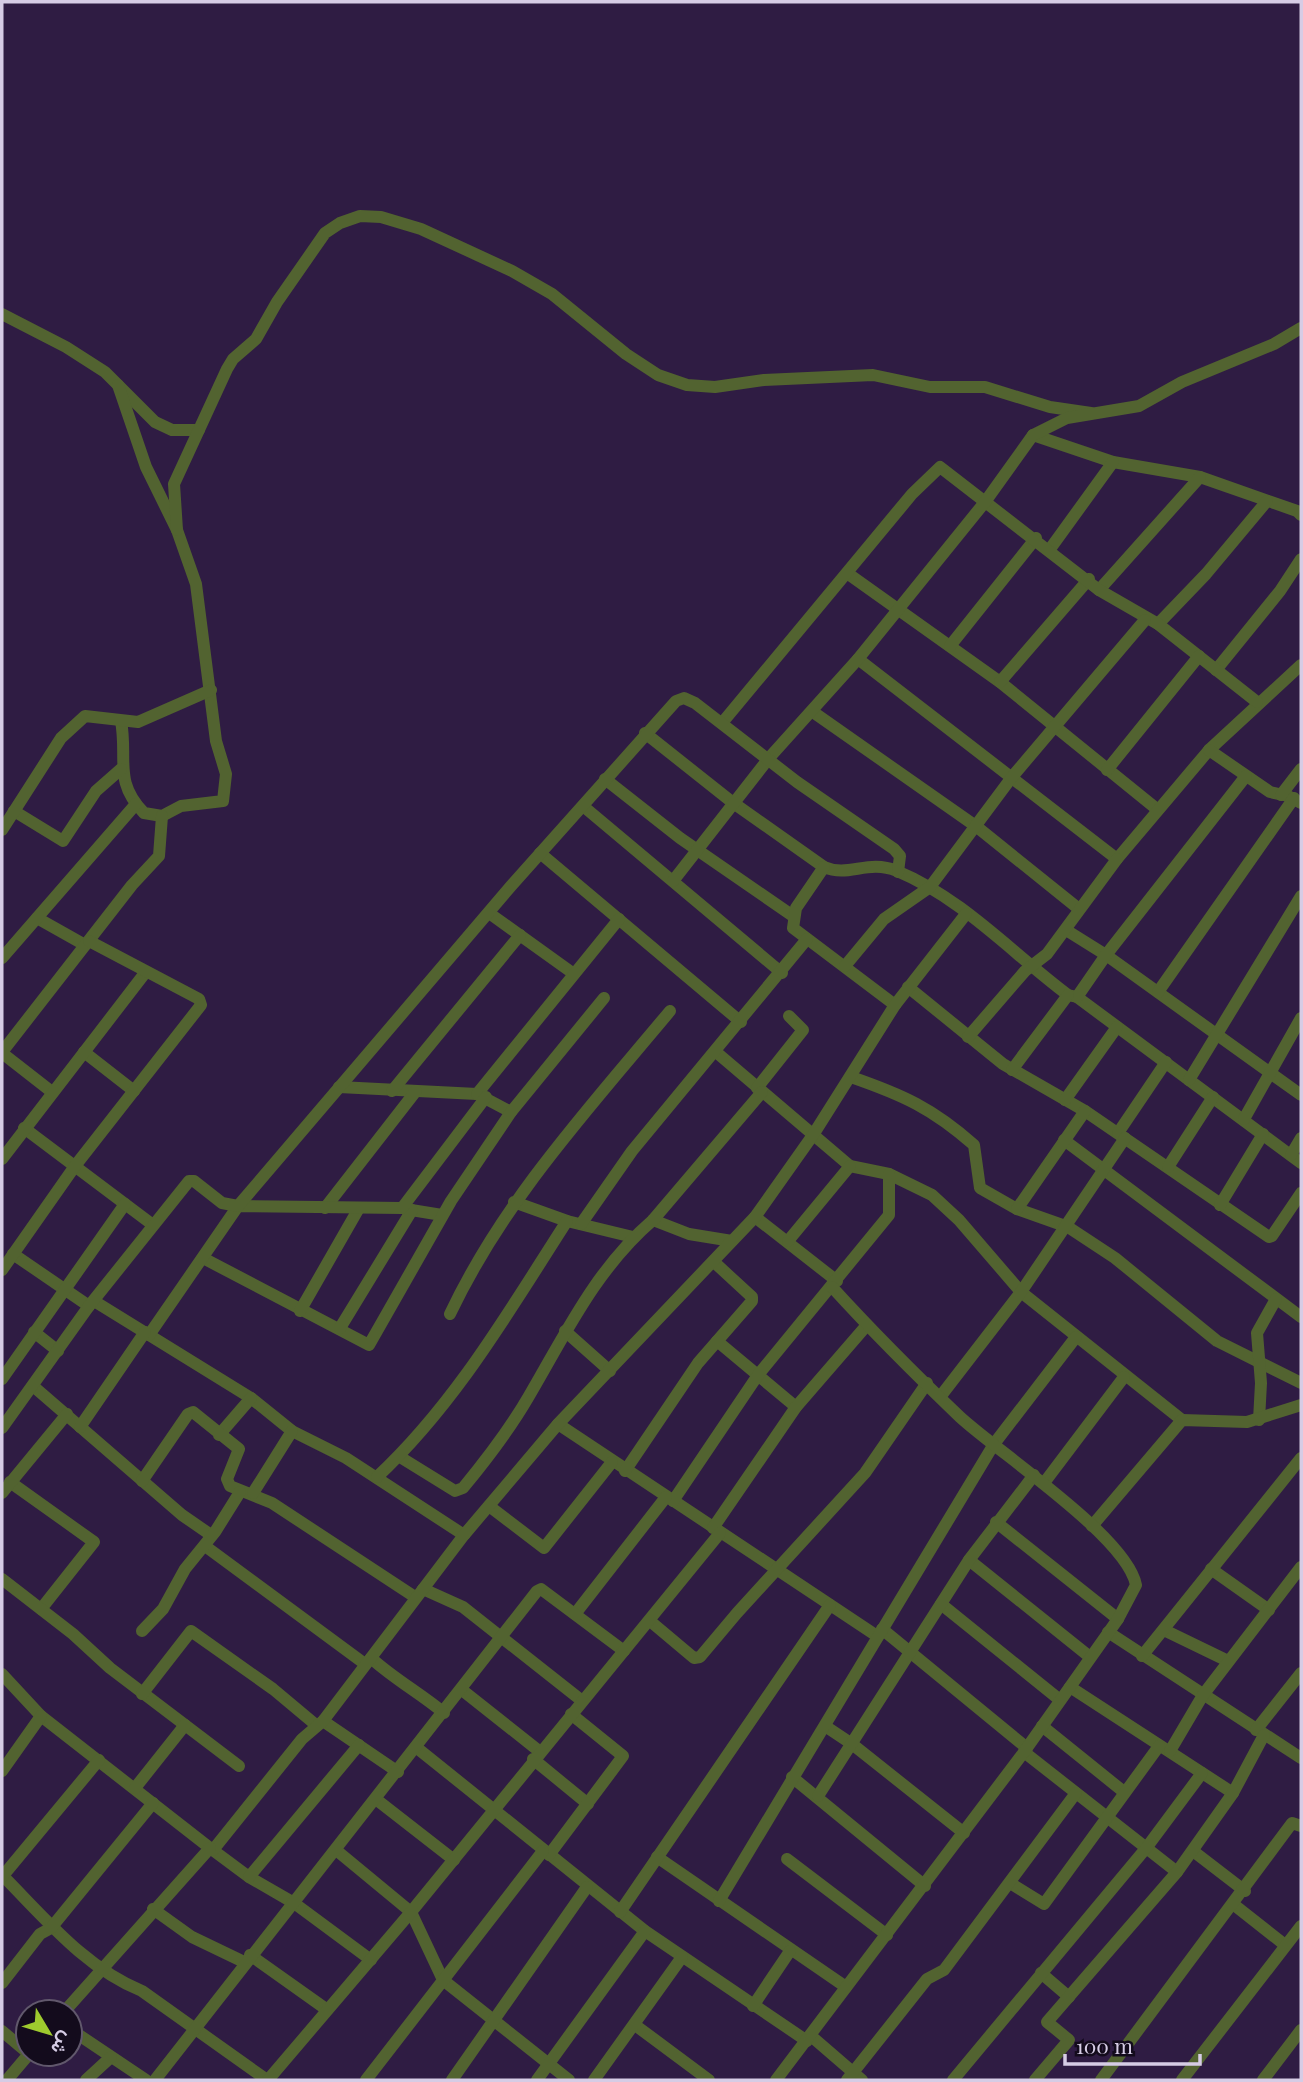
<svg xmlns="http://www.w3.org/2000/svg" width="1303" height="2082" viewBox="0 0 1303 2082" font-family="'Playfair Display',Vazirmatn,serif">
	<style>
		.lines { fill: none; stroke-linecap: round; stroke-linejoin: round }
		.minor { stroke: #526330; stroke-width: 12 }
	</style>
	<rect width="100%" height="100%" fill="#2f1c43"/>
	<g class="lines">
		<g class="minor">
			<path d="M2,314l64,33 39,25 50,50 17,8h27"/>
			<path d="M118,385l28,82 31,63 19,54 20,157 10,33 -3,27 -42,5 -19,10 -18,-3c-31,-32 -16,-54 -23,-92"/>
			<path d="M1033,435l80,27 87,15 97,34 4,4"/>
			<path d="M177,530l-3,-46 53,-115 6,-10 23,-20 21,-37 48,-69 15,-10 20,-7 21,1 40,12 91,42 40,23 74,60 32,21 29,10 28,2 49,-7 109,-5 57,12h55l65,20 41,6"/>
			<path d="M1050,549l63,-87"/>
			<path d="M847,573l153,109 158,128"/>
			<path d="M1099,590l101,-113"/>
			<path d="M1158,624l48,-50 61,-73"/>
			<path d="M950,646l86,-108"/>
			<path d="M858,659l259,200 92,-109 92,-85"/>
			<path d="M1216,670l64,-79 21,-32"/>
			<path d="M1000,682l89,-103"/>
			<path d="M813,712l164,115 102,82"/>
			<path d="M722,723l190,-229 28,-27 159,123 59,34 99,78"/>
			<path d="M645,733l87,69 92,65c25,11 43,-8 73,4 65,27 116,83 171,124l9,2 224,166"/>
			<path d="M1209,750l61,42 18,4 13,7"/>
			<path d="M1107,770l92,-114"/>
			<path d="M605,779l75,59 113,78"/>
			<path d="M1281,795l20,-26"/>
			<path d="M583,806l199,167"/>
			<path d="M14,811l49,30 33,-50 25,-22"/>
			<path d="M2,830l59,-92 24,-22 53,6 73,-32"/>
			<path d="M540,853l201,169"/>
			<path d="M824,867l-28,41 -3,20 102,77"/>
			<path d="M673,881l96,-123 89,-99 127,-157 48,-67 34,-17 72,-12 43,-24 92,-38 27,-16"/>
			<path d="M489,913l85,61"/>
			<path d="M37,918l48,27"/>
			<path d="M1066,930l40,25 195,140"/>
			<path d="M2,958l134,-154"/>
			<path d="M845,966l39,-47 46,-32 82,-110 133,-157"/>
			<path d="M908,987l95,77 82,47 184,126 3,-1 29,-43"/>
			<path d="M1158,992l136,-194"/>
			<path d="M1077,997l29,-42 140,-179"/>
			<path d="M968,1037l57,-66 22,-17 70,-95"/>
			<path d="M2,1052l130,-167 27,-29 3,-40"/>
			<path d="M84,1052l50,39"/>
			<path d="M716,1052l134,114 39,8 43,21 27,25 62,72 161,128"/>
			<path d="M2,1053l50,39"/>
			<path d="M1012,1070l56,-75"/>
			<path d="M851,1077c52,18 81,31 123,68l6,43 37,21 51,18 47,31 102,83 84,42"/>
			<path d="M1189,1080l112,-184"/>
			<path d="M339,1087l138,7 34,18"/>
			<path d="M757,1088l46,-58 -14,-14"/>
			<path d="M392,1091l128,-156"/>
			<path d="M477,1094l142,-175"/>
			<path d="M1065,1100l52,-73"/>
			<path d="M1244,1119l57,-101"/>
			<path d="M24,1128l129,97"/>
			<path d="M1118,1133l48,-71"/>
			<path d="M1064,1140l237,177"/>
			<path d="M1291,1155l10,-17"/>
			<path d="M2,1159l143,-186"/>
			<path d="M1168,1167l45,-70"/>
			<path d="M514,1202l53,19 66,16"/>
			<path d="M1220,1205l43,-71"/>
			<path d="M325,1208l91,-117"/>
			<path d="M405,1209l37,6"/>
			<path d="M1017,1209l68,-98"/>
			<path d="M755,1217l82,64"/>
			<path d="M653,1220l36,14 43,7"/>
			<path d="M581,1224l51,-73 175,-212"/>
			<path d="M788,1241l62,-75"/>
			<path d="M13,1254l76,52"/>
			<path d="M203,1258l166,87 82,-144 60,-89 93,-114"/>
			<path d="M2,1270l73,-104 126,-161 -2,-6 -110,-58"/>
			<path d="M94,1301l157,97 41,33 54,27 118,77"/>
			<path d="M300,1311l59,-103"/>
			<path d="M450,1314c54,-114 140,-207 220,-303"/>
			<path d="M340,1328l72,-118"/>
			<path d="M565,1331l45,40"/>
			<path d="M34,1332l24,19"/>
			<path d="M149,1335l89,-129 164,2 84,-111"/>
			<path d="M717,1341l79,66"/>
			<path d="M2,1379l123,-175"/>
			<path d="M33,1386l149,129 29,20"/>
			<path d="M940,1397l81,-105 104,-154"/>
			<path d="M1259,1420l2,-37 -4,-50 19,-34"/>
			<path d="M558,1424l319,212"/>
			<path d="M80,1427l65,-95"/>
			<path d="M2,1428l87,-122 100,-125h5l28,22 16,3 273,-320 165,-185 8,-3 11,5 102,79 97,67 6,7 -2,16"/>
			<path d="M219,1435l32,-37"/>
			<path d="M400,1457l55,34 8,-3c24,-29 47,-59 66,-92 37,-63 67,-127 124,-176l109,-128"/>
			<path d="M625,1471l73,-108 54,-62v-4l-38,-35"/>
			<path d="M377,1477c79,-74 132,-166 190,-256"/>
			<path d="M142,1481l46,-67 5,-2 46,37 -12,30 3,7 42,17 143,94"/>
			<path d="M10,1482l84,60 -53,67"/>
			<path d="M1044,1483l80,-106"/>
			<path d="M2,1493l65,-79"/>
			<path d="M253,1493l39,-62"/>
			<path d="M673,1501l85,-126 131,-160v-41"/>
			<path d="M489,1506l55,42 68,-86"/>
			<path d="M996,1522l122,97"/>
			<path d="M1092,1526l90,-106 65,2 54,-17"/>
			<path d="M713,1528l83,-121 71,-82"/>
			<path d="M205,1546l160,118"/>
			<path d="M969,1560l121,97"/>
			<path d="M1211,1569l58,41"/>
			<path d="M2,1579l71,55 37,34 129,98"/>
			<path d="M423,1589l40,18 118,93"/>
			<path d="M941,1604l119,96"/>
			<path d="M575,1614l91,-117"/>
			<path d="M650,1621l44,37 6,-1 37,-44 128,-140 62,-90"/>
			<path d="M882,1629l145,119"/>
			<path d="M1164,1630l64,31"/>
			<path d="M142,1631l21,-22 22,-40 30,-37 25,-40"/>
			<path d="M1108,1632l193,126"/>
			<path d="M1142,1656l159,-198"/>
			<path d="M371,1658c23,21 49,35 73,55"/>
			<path d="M2,1674l39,42 169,132 39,29 45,26 77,57"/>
			<path d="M1070,1687l163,106"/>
			<path d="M462,1690l77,61"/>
			<path d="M142,1694l49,-63 82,58 43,36"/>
			<path d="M323,1721l75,51"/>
			<path d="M825,1726l27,18 112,89"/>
			<path d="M1042,1726l82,66"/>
			<path d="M1256,1730l45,-57"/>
			<path d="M417,1748l228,183 162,110"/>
			<path d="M1170,1751l33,-56 98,-128"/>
			<path d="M1024,1752l153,120"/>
			<path d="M533,1759l55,45"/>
			<path d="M2,1771l39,-55"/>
			<path d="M792,1777l133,109"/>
			<path d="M135,1788l50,-63"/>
			<path d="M818,1796l151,-236 65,-85"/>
			<path d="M377,1800l77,60"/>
			<path d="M213,1850l89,-111 21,-18 141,-186 94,-111 197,-207 58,-82 82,-130 71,-91"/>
			<path d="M336,1850l75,62 32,68 126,100"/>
			<path d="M1193,1851l52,40"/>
			<path d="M549,1855l74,-99 -52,-42"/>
			<path d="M657,1857l189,130"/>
			<path d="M787,1859l100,76"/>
			<path d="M2,1875c42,42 83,93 140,116l125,89"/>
			<path d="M2,1877l97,-117"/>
			<path d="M249,1877l110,-132"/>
			<path d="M1010,1883l34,21 115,-158"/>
			<path d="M719,1901l275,-457 82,-107"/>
			<path d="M1233,1904l52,41"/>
			<path d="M153,1909l39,28 52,25"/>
			<path d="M620,1912l210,-307"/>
			<path d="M250,1955l76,54"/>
			<path d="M1041,1973l28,24"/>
			<path d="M2,1983l38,-49 11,-6 102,-125"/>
			<path d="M753,2006l37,-55"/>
			<path d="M64,2012l146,-164"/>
			<path d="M635,2025l74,55"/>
			<path d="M70,2029l76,51"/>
			<path d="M2,2031l26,22"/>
			<path d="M811,2036l51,44"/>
			<path d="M7,2080l22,-26"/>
			<path d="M86,2080l25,-23"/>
			<path d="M155,2080l382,-489 4,-2 83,62"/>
			<path d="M268,2080l143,-168 309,-379"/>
			<path d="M366,2080l177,-229"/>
			<path d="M452,2080l135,-193"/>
			<path d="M537,2080l108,-149"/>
			<path d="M594,2080l88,-123"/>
			<path d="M776,2080l248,-328 94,-133 18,-34c-9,-48 -137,-132 -176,-168 -44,-42 -87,-85 -128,-130"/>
			<path d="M847,2080l80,-101 17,-9 132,-177"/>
			<path d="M953,2080l194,-233 55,-74"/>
			<path d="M1035,2080l34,-40 -22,-18 130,-150 56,-79 31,-58"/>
			<path d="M1101,2080l191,-257 9,3"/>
			<path d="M1182,2080l119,-154"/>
			<path d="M1263,2080l38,-50"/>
		</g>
	</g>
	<rect width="1303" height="2082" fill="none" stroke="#d6cce5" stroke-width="7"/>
	<g transform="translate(49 2033) rotate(128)"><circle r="33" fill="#130b1c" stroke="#61586c" stroke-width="2"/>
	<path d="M0-5L12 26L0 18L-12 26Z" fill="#9eca2e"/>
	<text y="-10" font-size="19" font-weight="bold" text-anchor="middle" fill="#d6cce5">ش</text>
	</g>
	<path d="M1065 2054v10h135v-10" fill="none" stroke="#d6cce5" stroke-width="3.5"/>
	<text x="1076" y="2054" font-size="21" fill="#d6cce5" stroke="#130b1c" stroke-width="5" paint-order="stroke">100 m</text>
</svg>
